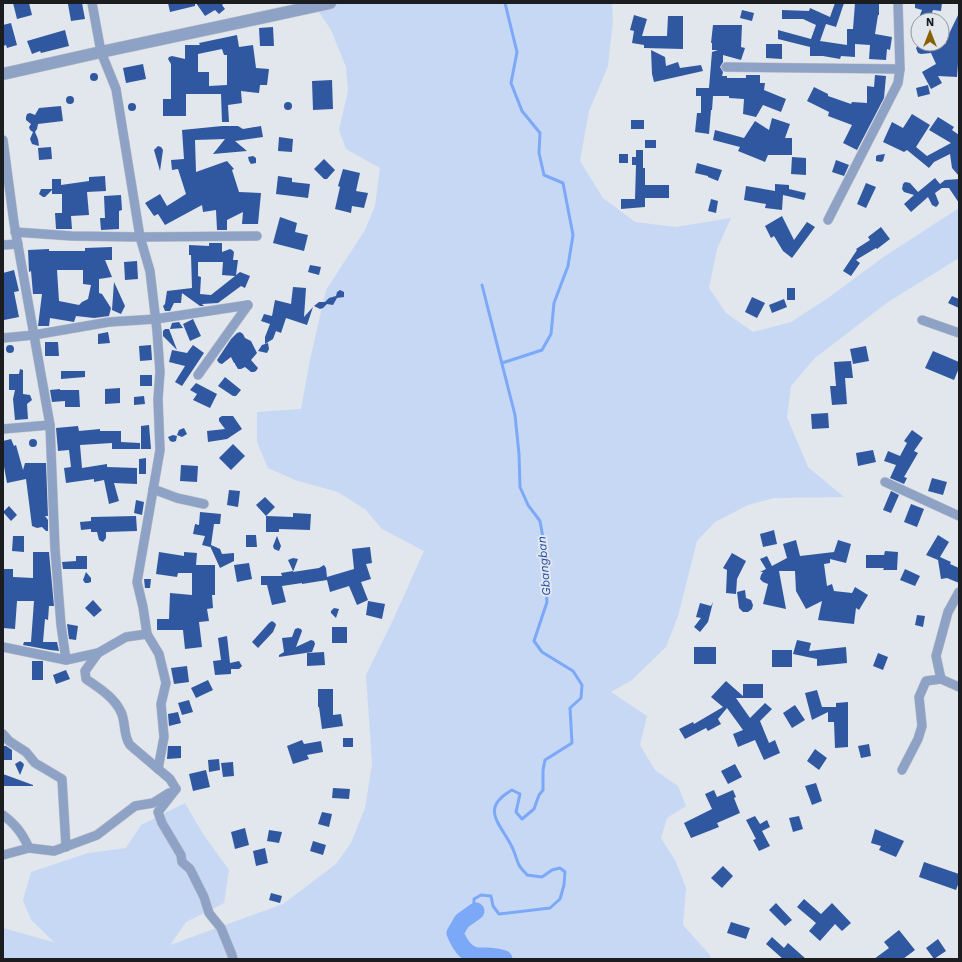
<svg xmlns="http://www.w3.org/2000/svg" width="962" height="962" viewBox="0 0 962 962" font-family="'Work Sans',sans-serif">
	<style>
		.green { fill: #c7d8f4 }
		.lines { fill: none; stroke-linecap: round; stroke-linejoin: round }
		.stream { stroke: #7ca8f8; stroke-width: 3 }
		.river { stroke: #7ca8f8; stroke-width: 17 }
		.building { fill: #3058a0; fill-rule: evenodd }
		.minor-casing { stroke: #bec2c8; stroke-width: 10 }
		.tertiary-casing { stroke: #bec2c8; stroke-width: 13 }
		.minor { stroke: #8ea2c6; stroke-width: 9 }
		.tertiary { stroke: #8ea2c6; stroke-width: 12 }
		.labels { text-anchor: middle; dominant-baseline: central; stroke-width: 4; stroke-linejoin: round; paint-order: stroke }
		.water-label { font-size: 12px; font-style: italic; fill: #1e4eaa; stroke: #e2e6ed }
	</style>
	<rect width="100%" height="100%" fill="#e2e6ed"/>
	<path class="green" d="M313,3h299l1,17 -5,46 -19,45 -9,50 23,37 32,24 41,5 55,-9 -14,31 -8,39 17,25 27,19 38,-10 37,-24 57,-42 74,-48v50l-71,44 -73,56 -24,28 -4,31 21,50 36,30 -70,1 -26,7 -33,17 -18,19 -19,75 -12,31 -34,33 -21,12 36,24 -7,29 15,25 23,16 8,20 -19,12 -6,20 15,24 10,26 -3,37 27,30 1,4h-708v-31l57,16 -6,-2 -23,-22 -8,-20 8,-28 57,-19 38,-5 15,-23 44,-22 18,31 26,36 -5,33 -38,19 -16,23 113,-41 53,-40 15,-21 14,-35 7,-44 -6,-89 27,-55 31,-69 -42,-22 -16,-19 -28,-18 -43,-12 -27,-12 -11,-26v-30l44,-3 9,-49 16,-70 39,-60 10,-24 5,-38 -34,-19 -7,-19 9,-39 -2,-24 -15,-37z"/>
	<g class="lines">
		<g class="stream">
			<path d="M502,363l40,-13 9,-16 3,-31 14,-37 5,-31 -10,-52 -19,-8 -5,-22 1,-20 -18,-22 -11,-28 6,-31 -12,-49"/>
			<path d="M477,908l-3,-3v-6l7,-4 10,1 2,10 6,8 51,-6 10,-9 4,-14 1,-13 -5,-4 -8,2 -10,7 -15,-2c-2,-3 -6,-6 -8,-10 -3,-6 -4,-13 -8,-20 -12,-23 -31,-37 1,-55l8,4 -4,18 6,7 12,-10 5,-14 4,-5v-20l2,-10 27,-17 -2,-35 11,-10 1,-13 -9,-14 -31,-19 -8,-11 13,-39 -2,-28 1,-19 -6,-34 -12,-16 -8,-18 -1,-33 -4,-39 -33,-130"/>
		</g>
		<path class="river" d="M476,911l-14,10 -7,12c4,10 11,23 24,23 9,0 15,-1 25,3"/>
	</g>
	<g class="building">
		<path d="M13,3h16l3,12 -15,4z"/>
		<path d="M72,3h10l3,16 -14,2 -3,-17z"/>
		<path d="M168,3h27v3l-25,6z"/>
		<path d="M196,3h28l-2,2 3,4 -6,5 -4,-4 -10,6z"/>
		<path d="M835,3h9l-8,24 -10,-3 -6,17 27,4v-16h6l2,-26h24v12h-1l-3,19 17,3 -2,13 -3,-1 -1,11 -17,-1 1,-14 -15,-1v13l-14,-1 -1,3 -17,-3h-13v-9l-32,-8v-9l33,9 5,-14 -13,-6h-21v-9l27,1 1,-3 20,9z"/>
		<path d="M915,3h27l-1,8 -8,-1 -4,10h-9v-5l2,-5 -7,-2z"/>
		<path d="M742,10l12,3 -2,8 -12,-3z"/>
		<path d="M959,13v38l-2,26 -19,-1 4,7 -11,6 -9,-17 14,-8 -5,-11 -10,1 -3,-1 -2,-5 3,-4h27v-6h1z"/>
		<path d="M634,15l13,4 -5,17h25l1,-20h15v33l-39,-1v-3l-12,-2 2,-12 -4,-1z"/>
		<path d="M11,23l6,22 -10,3 -1,-3 -3,1v-21z"/>
		<path d="M713,25h29l-1,22 4,1 -4,12 -18,-5v7l-3,5 3,5 -1,4h5v2h19v-3h14v8h5l-1,7 22,9 -5,13 -18,-7 -7,12 -13,-3 1,-15 -15,-1v-2h-16l-1,14h-1l-2,24 -14,-2 2,-19h4v-17h-5v-8h13l3,-36 6,-2h-6v-7h-1z"/>
		<path d="M273,27l1,19h-14l-1,-18z"/>
		<path d="M65,30l4,16 -28,7 -1,-2 -8,3 -5,-13z"/>
		<path d="M237,35l2,12 14,-2 3,23 13,1 -2,16h-7l-1,8 -18,-2 1,12 -14,2 1,17h-7l-1,-28h-35v22h-23v-17h8v-35l-3,-5 1,-2 3,-1 13,3v-14h15l-1,-2zM222,49l2,6h3v30l-18,1v-14h-11v-18z"/>
		<path d="M766,44h16v15l-16,-1z"/>
		<path d="M651,50l14,7 1,9 12,-4 2,6 21,-3 2,6 -49,11 -2,-8z"/>
		<path d="M143,64l3,15 -20,4 -3,-15z"/>
		<circle cx="94" cy="77" r="4"/>
		<path d="M875,75l11,1 -2,22 -27,52 -14,-7 9,-18 -24,-9 1,-4 -22,-11 7,-14 14,7v2l23,8 1,-2 15,1v-17l7,1z"/>
		<path d="M332,80l1,29 -20,1 -1,-29z"/>
		<path d="M928,85l2,9 -12,3 -2,-9z"/>
		<circle cx="70" cy="100" r="4"/>
		<circle cx="288" cy="106" r="4"/>
		<circle cx="132" cy="107" r="4"/>
		<path d="M61,106l2,15 -25,3 -1,5 -2,3 3,7 1,7 -7,-2 -2,-5 3,-7 -3,-2 -1,-3 2,-3 -5,-4v-3l1,-3 3,-1 5,2 4,-7z"/>
		<path d="M912,114l18,11 -14,22 11,9 24,-13 -22,-13 9,-13 16,10 -2,3 7,5v41l-7,-8 -2,-14 -16,8 -5,6 -22,-18 -3,2 -21,-10 9,-20 11,6z"/>
		<path d="M772,118l18,6 -5,14h7v17h-24l-3,7 -27,-11 2,-4 -27,-7 2,-10 29,8 11,-17 14,9z"/>
		<rect x="631" y="120" width="13" height="9"/>
		<path d="M222,126h16l5,3 18,-3 2,11 -28,4 12,10 -34,3 12,-15 -30,1 1,32 31,-11 7,8 -2,1 7,22 22,1 -3,31h-16l1,-12 -16,8v10h-10l-1,-20 -13,2 -1,-7 -37,20 -7,-11 -4,2 -9,-13 15,-9 7,12 19,-12 -8,-25 -6,1 -1,-10 13,-1 -2,-29z"/>
		<path d="M279,137l14,2 -1,13 -14,-1z"/>
		<rect x="645" y="140" width="11" height="8"/>
		<path d="M158,146l3,1 2,3 -3,21 -6,-21z"/>
		<path d="M51,147l1,12 -13,1 -1,-12z"/>
		<path d="M636,150h7v18h2v17h24v13h-24v9l-24,2v-10h14l1,-34h-4v-8h4z"/>
		<rect x="619" y="154" width="9" height="9"/>
		<path d="M885,154l-2,7 -2,1 -5,-1v-5l2,-1z"/>
		<path d="M253,156l3,2v5l-5,1 -2,-3 -1,-4z"/>
		<path d="M792,157l14,1v17l-15,-1z"/>
		<path d="M324,159l11,11 -8,9h-3l-10,-10z"/>
		<path d="M836,160l13,5 -5,11 -12,-4z"/>
		<path d="M697,163l25,7 -4,11 -10,-4v-1l-13,-3z"/>
		<path d="M343,169l17,4 -4,18 12,2 -4,15 -12,-2 -1,7 -16,-4 5,-22 -2,-1z"/>
		<path d="M105,176l1,15 -19,1 2,23 -18,1 1,13h-16l-1,-16h7v-19h-10v-4l-7,7h-2l-4,-3 2,-5h11v-10h9v6l28,-4v-4z"/>
		<path d="M278,176l14,2v4l18,2 -2,14 -32,-4z"/>
		<path d="M935,178l5,6 5,-4 14,-1v24l-10,-15h-7l-7,5 4,10 -1,2 -2,2 -4,-2 -4,-8 -17,15 -7,-8 10,-9 -10,-3 -2,-3 1,-5 2,-2 5,1 8,9z"/>
		<path d="M866,183l10,4 -10,21 -9,-4z"/>
		<path d="M775,184l14,1v4l17,4 -2,7 -21,-5 -1,15 -17,-2 1,-4 -22,-4 2,-14 29,5z"/>
		<path d="M121,195l1,15 -3,1v18l-18,1 -1,-12h5l-1,-22z"/>
		<path d="M711,199l7,2 -2,12 -8,-2z"/>
		<path d="M782,216l12,24 13,-18 8,5 -23,31 -9,-7 -9,-15 -3,2 -6,-12z"/>
		<path d="M280,217l17,6 -2,9 13,3 -4,16 -31,-8z"/>
		<path d="M881,227l9,12 -13,10 -1,-1 -20,12 4,3 -9,13 -8,-5 14,-21 -1,-1 14,-9 -2,-3z"/>
		<path d="M209,243h13v9l8,-3 2,1 2,2 -1,8h5l-2,15 4,-3 10,4 -5,12 -4,-2 -23,17 -16,1 2,2h-4l-18,-13 -1,10h-7l-4,8h-5l-2,-5 2,-2 2,-13 25,-3 -1,-33h-2v-10l20,1zM198,262h25l-1,13 13,1 -24,19 -11,-1 1,-17 -3,-1z"/>
		<path d="M112,247v13h-7l7,17 -13,2v14l3,1 9,14 -2,8 -15,2 -18,-2 -2,6 -24,-4 -1,8h-11l4,-32h-9l-2,-23 -2,1 -1,-22 21,-1v2h36v-3zM57,270h26v14l8,1 -3,14 -6,3 -3,3 -20,-4z"/>
		<path d="M137,261l1,18 -13,1 -1,-18z"/>
		<path d="M310,265l11,2 -2,8 -11,-3z"/>
		<path d="M14,270l5,21 -5,1 5,25 -15,3 -1,-47z"/>
		<path d="M114,282l11,24 -4,8 -9,-4z"/>
		<path d="M293,287l13,1 -2,29 9,-10 -6,18 -21,-7 -5,15 -5,-2 -3,8 -8,5v-7l5,-13 -9,-3 3,-7 8,2 3,-16 16,4z"/>
		<rect x="787" y="288" width="8" height="12"/>
		<path d="M340,290l4,2v5l-7,1 -4,7 -6,-1 -4,4 -3,1 -6,-3 5,-4h6l4,-4 7,-2 1,-4z"/>
		<path d="M952,296l7,3v9l-11,-5z"/>
		<path d="M752,297l13,6 -8,15 -12,-6z"/>
		<path d="M784,299l3,8 -15,6 -3,-8z"/>
		<path d="M193,319l8,17 -11,5 -7,-17z"/>
		<path d="M179,322l4,6 -13,1 2,-6z"/>
		<path d="M165,329h4l8,21 -14,-14v-5z"/>
		<path d="M108,332l2,11 -12,1v-10z"/>
		<path d="M240,332l3,2 2,4 6,3 6,12 -6,7 7,8 -2,3 -2,1h-3l-6,-5 -4,2h-3l-3,-5v-1h-1l-3,-6 -9,7 -3,-1 -2,-3 14,-21 6,-6z"/>
		<path d="M45,342h13l1,14h-14z"/>
		<path d="M268,343l1,6 -2,4 -9,-2 4,-6z"/>
		<circle cx="10" cy="349" r="4"/>
		<path d="M151,345l1,15 -12,1 -1,-15z"/>
		<path d="M193,345l11,8 -22,33 -7,-4 10,-16 -16,-4 3,-12 15,3z"/>
		<path d="M866,346l3,15 -16,3 -3,-15z"/>
		<path d="M933,351l26,11v6l-5,12 -29,-12z"/>
		<path d="M851,361l2,17h-8l2,26 -15,1 -2,-19h6l-2,-24z"/>
		<path d="M20,369l3,1v24l7,1 2,5 -5,4 1,15 -13,1 -2,-21 2,-9h-6v-16h10z"/>
		<path d="M61,371h24v6l-24,2z"/>
		<rect x="140" y="375" width="12" height="11"/>
		<path d="M225,377l16,13 -5,6h-3l-15,-10z"/>
		<path d="M196,383l21,11 -7,14 -17,-8 4,-6 -7,-4z"/>
		<path d="M120,388v15l-15,1v-15z"/>
		<path d="M60,389v1h19l1,17h-15v-6l-13,1 -2,-12z"/>
		<path d="M144,396l1,8 -11,1v-8z"/>
		<path d="M828,413l1,15 -17,1 -1,-15z"/>
		<path d="M222,416h11l9,13 -15,10 -19,3 -1,-11 18,-2 -6,-8v-3z"/>
		<path d="M149,425l2,24h-10v-23z"/>
		<path d="M78,426l1,5 21,-2v2h21v11l19,1v6h-28v-6l-32,2 2,23 25,-4v3l30,1v16l-23,-1 5,18 -10,3 -5,-24 -10,2v-3l-28,4 -2,-15 7,-1 -2,-17 -11,1 -2,-23z"/>
		<path d="M184,428l3,6 -5,3 -5,-2 2,-5z"/>
		<path d="M912,430l11,8 -9,13 4,2 -14,24 3,1 -3,6 -14,-6 6,-13 -12,-4 4,-10 12,5 7,-13 -3,-2z"/>
		<path d="M173,435l4,1 -1,5 -3,1 -3,-1 -2,-4z"/>
		<path d="M11,439l3,7 2,-1 7,25 2,-7h21l2,53h-3l3,4v11h-2l-4,-4 -5,1 -5,-2 -6,-47 -19,4 -4,-22v-20z"/>
		<circle cx="33" cy="443" r="4"/>
		<path d="M233,444l12,12 -14,14 -12,-12z"/>
		<path d="M873,450l3,12 -18,4 -2,-13z"/>
		<path d="M146,458v16h-7v-15z"/>
		<path d="M181,465l17,1 -1,16 -17,-1z"/>
		<path d="M932,478l15,4 -4,13 -15,-4z"/>
		<path d="M229,490l11,1 -2,16 -11,-2z"/>
		<path d="M891,491l8,4 -8,18 -8,-3z"/>
		<path d="M265,497l10,10 -9,9 -10,-11z"/>
		<path d="M136,500l8,2 -2,13 -8,-2z"/>
		<path d="M911,504l13,5 -7,18 -13,-5z"/>
		<path d="M9,506l8,9 -6,6 -8,-9z"/>
		<path d="M200,512l21,2 -1,10h-6l-3,21 9,4 2,5 12,-1v8l-14,7 -10,-22v1l-8,-2 3,-9 -12,-2 2,-10 4,1z"/>
		<path d="M293,513l18,1 -1,16 -31,-1v3h-13v-16l27,1z"/>
		<path d="M136,516l1,15 -31,1v6l-3,4 -4,-2 -2,-8h-6v-3l-10,1 -1,-8 11,-1v-4z"/>
		<path d="M774,530l3,14 -14,3 -3,-13z"/>
		<path d="M246,535h10l1,12h-11z"/>
		<path d="M938,535l11,7 -9,15 11,5 -1,2 9,4v15l-12,-5 -6,1 -3,-19 -12,-5z"/>
		<path d="M13,536h11v16l-12,-1z"/>
		<path d="M277,536l4,10 -2,5 -5,-2 -1,-3z"/>
		<path d="M796,540l4,16 34,-4 4,-12 13,4 -5,19 -16,-4v4l-6,1 3,22 5,-2 2,7 18,2 3,-6 13,8 -9,15 -3,-2 -2,16 -36,-4 4,-19 -16,8 -10,-18 -1,-20h-16l7,38 -23,-5 5,-20 -5,-2 -3,-3 1,-4 2,-3h-3l6,-3 -6,-10 7,-3 5,10 15,-8 -4,-14z"/>
		<path d="M370,547l2,16 -6,1 5,15 -10,3 7,18 -11,5 -8,-19 -19,6 -3,-12 -25,4v-1l-20,3 4,16 -14,3 -5,-20h-6v-9h21l-1,-3 12,-2 -5,-11 5,-2 5,1 -5,13 26,-4 5,-3 2,3 1,9 27,-8 -2,-20z"/>
		<path d="M885,551l13,1 -1,18h-14l1,-2h-18v-13h18z"/>
		<path d="M33,552h16l5,54h-5l-1,14 -3,-1 -2,23h14l2,9 -9,-1 -27,-5 1,-3h7l3,-41h-17l-2,28 -12,-1v-59h10v8l20,1z"/>
		<path d="M159,552l25,4v-4l13,1 -1,12h19v30h-3l1,13 -6,1 2,12 -10,1 3,25 -17,2 -2,-19h-26v-11h12l1,-26 22,2v-22h-14l-1,4 -21,-3z"/>
		<path d="M732,553l14,8 -9,18 -1,15 -10,-1 1,-23 -4,-2z"/>
		<path d="M76,556h11v13h-24l-1,-7 14,-1z"/>
		<path d="M249,563l3,16 -15,3 -3,-17z"/>
		<path d="M905,569l15,7 -5,10 -15,-6z"/>
		<path d="M86,572l5,6v4l-3,1h-3l-2,-3z"/>
		<path d="M144,579h7l-1,9h-5z"/>
		<path d="M745,590l1,8 5,2 2,5 -1,4 -4,3h-5l-4,-4 -2,-16z"/>
		<path d="M93,600l9,10 -8,7 -9,-9z"/>
		<path d="M368,601l17,3 -3,15 -16,-4z"/>
		<path d="M713,602l-5,20 -8,10 -6,-5 7,-9 -5,-1 4,-14 11,3z"/>
		<path d="M334,608l5,1 -3,9 -5,-5v-2z"/>
		<path d="M917,615l8,1 -2,11 -8,-2z"/>
		<path d="M272,621l3,2 1,2 -3,7 -15,16 -6,-6 17,-19z"/>
		<path d="M67,624l11,2 -2,14 -7,-1z"/>
		<rect x="332" y="627" width="15" height="16"/>
		<path d="M298,628l3,1 1,2 -6,16 15,-7 3,1 1,3 -3,8 -33,5v-2l5,-3 -2,-14 10,-1 3,-8z"/>
		<path d="M227,636l3,27 9,-2 3,5 -3,3h-8v5l-16,1 -2,-14 8,-1 -3,-22z"/>
		<path d="M797,640l14,3 -2,8 37,-4 1,16 -30,3v-7l-24,-5z"/>
		<rect x="694" y="647" width="22" height="17"/>
		<rect x="772" y="650" width="20" height="17"/>
		<path d="M324,652l1,13 -18,1v-13z"/>
		<path d="M878,653l10,4 -5,13 -10,-4z"/>
		<rect x="32" y="661" width="11" height="19"/>
		<path d="M187,666l2,16 -15,2 -3,-16z"/>
		<path d="M66,670l4,9 -14,5 -3,-9z"/>
		<path d="M208,680l5,10 -17,8 -5,-10z"/>
		<path d="M726,681l17,15v-12h20v14h-27l14,20 15,-15 7,6 -12,12 9,22 6,-3 5,13 -16,7 -9,-20 -17,7 -5,-13 10,-4 -16,-22 -9,11 3,5 -13,7 -2,-3 -21,11 -6,-10 14,-7 1,2 29,-17 -12,-10z"/>
		<path d="M318,689h15v26l8,-1 2,12 -21,3 -3,-22h-1z"/>
		<path d="M817,690l5,17h14v-4l12,-1v45l-13,1 -1,-26h-6v-10l-16,8 -7,-27z"/>
		<path d="M189,700l4,12 -11,3 -4,-12z"/>
		<path d="M795,705l10,15 -13,8 -9,-15z"/>
		<path d="M178,712l3,11 -12,3 -1,-12z"/>
		<rect x="343" y="738" width="10" height="9"/>
		<path d="M302,740l2,4 17,-3 2,11 -16,3 2,4 -16,5 -6,-18z"/>
		<path d="M869,744l2,12 -10,2 -3,-12z"/>
		<path d="M3,746h3l6,4v10h-9z"/>
		<path d="M168,746h13v12l-14,1z"/>
		<path d="M815,749l12,9 -8,12 -12,-9z"/>
		<path d="M219,759l1,11 -11,2 -1,-12z"/>
		<path d="M20,761l3,2 1,2 -4,10 -5,-11z"/>
		<path d="M233,762l1,14 -11,1 -2,-14z"/>
		<path d="M735,764l7,13 -14,7 -7,-13z"/>
		<path d="M206,770l4,17 -17,4 -4,-17z"/>
		<path d="M3,774l30,11v1h-30z"/>
		<path d="M816,783l6,18 -10,4 -7,-19z"/>
		<path d="M333,788l17,1 -1,10 -17,-1z"/>
		<path d="M714,790l3,7 16,-7 3,7 -2,1 6,15 -23,10 2,4 -28,11 -7,-15 28,-14 -7,-15z"/>
		<path d="M322,812l10,2 -3,13 -11,-3z"/>
		<path d="M755,816l5,8 7,-4 3,7 -8,4 8,15 -11,5 -6,-11 3,-1 -10,-19z"/>
		<path d="M799,816l4,13 -10,3 -4,-14z"/>
		<path d="M245,828l4,17 -14,4 -4,-17z"/>
		<path d="M875,829l29,12 -8,16 -17,-7 2,-4 -10,-3z"/>
		<path d="M269,830l13,2 -3,11 -12,-2z"/>
		<path d="M313,841l13,4 -3,10 -13,-4z"/>
		<path d="M265,848l3,15 -12,3 -3,-15z"/>
		<path d="M924,862l35,12v8l-3,8 -37,-13z"/>
		<path d="M723,866l10,10 -11,12 -11,-10z"/>
		<path d="M271,893l11,3 -2,7 -11,-3z"/>
		<path d="M804,899l17,15 11,-11 19,20 -9,8 -7,-7 -15,17 -11,-10 7,-8 -19,-16z"/>
		<path d="M776,903l16,17 -7,6 -16,-16z"/>
		<path d="M731,922l19,6 -4,11 -19,-6z"/>
		<path d="M899,930l16,20 -12,9h-29l15,-11 -5,-6z"/>
		<path d="M772,937l12,11 4,-5 18,16h-23l-17,-15z"/>
		<path d="M938,939l8,12 -12,8 -8,-11z"/>
	</g>
	<g class="lines">
		<defs>
			<g id="minor">
				<path d="M726,67l174,2"/>
				<path d="M3,140l11,83 36,202 5,124 6,76 5,35"/>
				<path d="M828,220l70,-137 2,-14 -2,-66"/>
				<path d="M15,232l57,4 68,1 117,-1"/>
				<path d="M3,245l15,-1"/>
				<path d="M922,320l37,13"/>
				<path d="M3,338l31,-3 75,-13 47,-3 92,-14"/>
				<path d="M198,375l50,-70"/>
				<path d="M3,429l47,-4"/>
				<path d="M885,482l74,34"/>
				<path d="M153,489l24,9 27,6"/>
				<path d="M147,634l12,20 7,29 -5,21 3,33 -6,32"/>
				<path d="M3,647l63,13 32,-7 28,-16 21,-3 -4,-27 -6,-25 23,-132 -2,-51 2,-27 -3,-41 -7,-60 -10,-34 -24,-148 -15,-37 -9,-49"/>
				<path d="M98,653l-13,18 1,8c13,9 28,18 35,33 5,10 2,24 9,33l40,34 6,10"/>
				<path d="M941,679l-5,-23 12,-44 11,-20"/>
				<path d="M3,734l6,7 17,11 9,11 27,16 4,68"/>
				<path d="M902,770l16,-31 4,-13 -3,-29 7,-16 15,-2 18,8"/>
				<path d="M176,789l-18,23 4,11 19,32 1,7 8,7 14,28 5,16 12,15 11,27 1,4"/>
				<path d="M3,815c13,10 19,18 26,33"/>
				<path d="M3,855l26,-7 25,3 43,-16 38,-29 18,-3 16,-10"/>
			</g>
			<path id="tertiary" d="M3,74l98,-22 229,-49"/>
		</defs>
		<use href="#minor" class="minor-casing"/>
		<use href="#tertiary" class="tertiary-casing"/>
		<use href="#minor" class="minor"/>
		<use href="#tertiary" class="tertiary"/>
	</g>
	<g class="labels">
		<g class="water-label">
			<text transform="translate(544 566) rotate(-95)">Gbangban</text>
		</g>
	</g>
	<rect width="962" height="962" fill="none" stroke="#1c1d20" stroke-width="8"/>
	<g transform="translate(930 32)"><circle r="19" fill="#e2e6ed" stroke="#93969b"/>
	<path d="M0-3L7 15L0 10L-7 15Z" fill="#886200"/>
	<text y="-6" font-size="11" font-weight="bold" text-anchor="middle" fill="#1c1d20">N</text>
	</g>
</svg>
